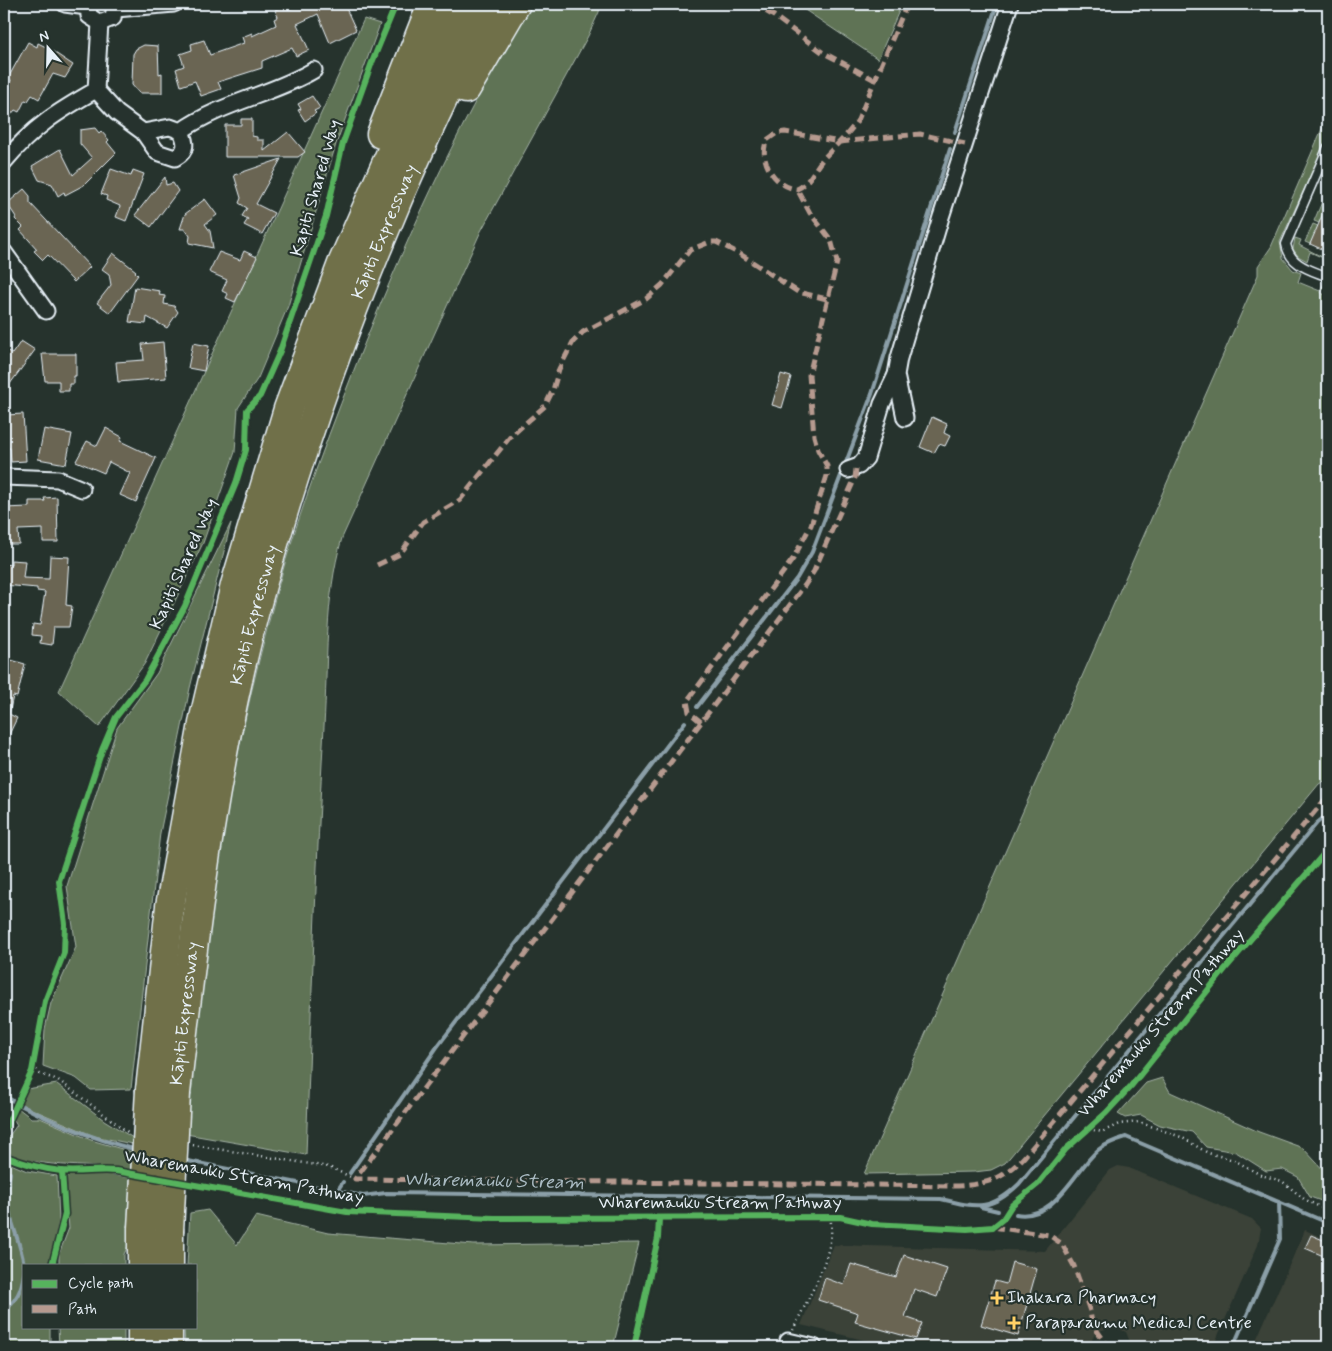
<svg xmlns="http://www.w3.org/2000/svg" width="1332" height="1351" viewBox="0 0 1332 1351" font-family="Mynerve,sans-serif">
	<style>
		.built { fill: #3b4238 }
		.green { fill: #5f7355; stroke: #a4b2a6 }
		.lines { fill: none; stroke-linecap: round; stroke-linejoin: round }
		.stream { stroke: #8b9fa8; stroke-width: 4 }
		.building { fill: #6b6553; stroke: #e8f1f8 }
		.lane-casing { stroke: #e8f1f8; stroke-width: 11 }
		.street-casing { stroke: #e8f1f8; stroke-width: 19 }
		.highway-casing { stroke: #e8f1f8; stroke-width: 31 }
		.path { stroke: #e8f1f8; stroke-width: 2.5; stroke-dasharray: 1 4; stroke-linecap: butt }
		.lane { stroke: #26332d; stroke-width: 8 }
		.street { stroke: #26332d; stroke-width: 15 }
		.highway { stroke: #70704a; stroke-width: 28 }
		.highway-bridge-casing { stroke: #e8f1f8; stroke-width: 31; stroke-linecap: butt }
		.highway-bridge { stroke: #70704a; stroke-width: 28 }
		.quiet { stroke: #b69a8f; stroke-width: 5; stroke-dasharray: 10 5; stroke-linecap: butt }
		.cycleway-casing { stroke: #26332d; stroke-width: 9 }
		.cycleway { stroke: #56b35d; stroke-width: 6 }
		.poi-dot { fill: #ffd166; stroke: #26332d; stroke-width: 2 }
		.labels { text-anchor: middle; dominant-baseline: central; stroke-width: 4.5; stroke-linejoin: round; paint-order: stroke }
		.street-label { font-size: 18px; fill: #e8f1f8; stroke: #26332d }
		.poi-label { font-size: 18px; fill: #e8f1f8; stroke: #26332d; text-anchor: start }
		.water-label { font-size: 19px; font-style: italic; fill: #aabbc3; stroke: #26332d }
	</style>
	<rect width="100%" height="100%" fill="#26332d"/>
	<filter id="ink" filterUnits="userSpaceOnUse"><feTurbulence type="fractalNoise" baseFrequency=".02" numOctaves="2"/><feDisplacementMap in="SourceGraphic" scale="10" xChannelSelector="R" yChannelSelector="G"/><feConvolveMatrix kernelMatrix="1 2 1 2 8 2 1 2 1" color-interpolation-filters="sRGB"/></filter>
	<g filter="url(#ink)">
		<g class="built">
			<path d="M1118,1166l11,2 123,51 9,9 -3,17 -45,102h-81l-6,-15 -13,-5 -14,4 -6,6 -3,10h-197l-92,-22 33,-80 211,6 65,-81z"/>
			<path d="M1305,1230l23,10v107h-75z"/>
		</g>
		<g class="green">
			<path d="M531,4h70l-2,8 -11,24 -107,195 -139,307c-18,62 -14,125 -18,188 -8,143 -13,286 -18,429l-120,-21c10,-183 43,-366 91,-543 23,-84 56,-168 88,-249 47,-117 100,-230 166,-338z"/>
			<path d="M796,4h106l-24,55z"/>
			<path d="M364,19l16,5 -44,120 -48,162 -30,72 -20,30 -3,44 -32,91 -58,120 -46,64 -40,-36z"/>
			<path d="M1328,115v22l-48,105 3,16 10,12 8,3 -3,9 22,9 4,-8 1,1 -4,9 7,3v483l-9,5 -314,379 -14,7 -17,2 -110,2 394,-899v-9l13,-19z"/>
			<path d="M1322,202l6,2v2h-2l-7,17 -5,-2z"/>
			<path d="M1313,224l5,2 -8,18 -5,-2z"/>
			<path d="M1295,238l6,2 -2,5 29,15 -18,-8 -3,9 -9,-5 -5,-7z"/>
			<path d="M231,523l-41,165 -30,145 -29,256 -40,1 -15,-12 -33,-12 2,-37 6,-26 25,-56 -9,-61 50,-158 40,-55z"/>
			<path d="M1162,1078l8,14 89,40 44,16 25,27 -1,28 -17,-6 -12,-20 -16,-8 -16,2 -30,-19 -30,-5 -14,-15 -32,-7 -19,-10 -16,3 -7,-4 28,-31z"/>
			<path d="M57,1084l47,36 29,18 -1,6 -38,-8 -74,-32 7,-15z"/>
			<path d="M18,1108l13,10h9l51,22 41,12 -1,19c-43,-8 -81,-2 -124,-16l-3,-4v-8l13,-18 -4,-7z"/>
			<path d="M4,1161l23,10 30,5 2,45 -10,44h-25v62h26v20h-46z"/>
			<path d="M75,1173l33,1 22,4 -1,66 -5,10v11h-65v-11l10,-26 -4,-49 3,-4z"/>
			<path d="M208,1210l29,35 19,-29 72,17 146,12 165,-2 -26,104h-428l-1,-20h12v-62h-9l3,-52z"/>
			<path d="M58,1327h66v20h-65z"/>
		</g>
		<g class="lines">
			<g class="stream">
				<path d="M955,132l42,-128"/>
				<path d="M697,707l100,-129 15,-26 60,-158 78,-245"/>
				<path d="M4,1096c42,24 86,42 133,54"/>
				<path d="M183,1160l180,36 23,-3 555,6c36,9 50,12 78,-15l298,-361 11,-9"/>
				<path d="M10,1173c-9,40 8,55 14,92"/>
				<path d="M350,1173l87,-126 248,-325"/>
				<path d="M337,1191l6,-9"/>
				<path d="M981,1207l17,4"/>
				<path d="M1016,1214c39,7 58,-43 82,-64 9,-7 18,-10 28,-13l202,86"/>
				<path d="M4,1310c13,-10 17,-19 20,-36"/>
				<path d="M1233,1347l47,-108 -1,-37"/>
			</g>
		</g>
		<g class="building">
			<path d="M301,4h43l12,26 -26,13 -12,-29 -21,10 12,26 -13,6 -4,-8 -30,13v7l-44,14 3,7 -20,7 -6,-15 -14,5 -5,-17 8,-3 -4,-12 12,-4 -1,-6 13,-4 6,15 34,-12 -2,-6 10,-4v3l24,-11 -2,-6 4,-2 -3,-7 13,-5 2,4z"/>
			<path d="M28,42l9,5 1,-4 8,4 27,18 -8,13 -12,-4 -14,25 -7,-4 -4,6 -3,-1 -6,12 -4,-2 -11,13v-30l7,-13 -3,-2z"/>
			<path d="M144,45l14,1 1,28 3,-1v20h-23l-7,-8 1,-31 3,-5z"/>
			<path d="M312,96l8,12 -6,3 2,2 -11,8 -7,-11 3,-1 -3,-5z"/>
			<path d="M241,119h11v17l5,1v3h7v11l24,-19 17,20 -7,5h-73v-32h16z"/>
			<path d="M95,128l4,5 2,-2 8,9 -2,2 9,11 -32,32 -19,10 -1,-3 -6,4 -6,-12 -13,-4 -7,-14 28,-17 13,26 19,-17 -12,-14v-14z"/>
			<path d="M281,159l-25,45 18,9 -12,21 -18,-9 4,-6 -6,-3 5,-8 -8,-5 2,-5 -7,-23z"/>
			<path d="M111,169l20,7 2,-6 11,4 -18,47 -10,-4 4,-11 -14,-6 1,-4 -6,-2z"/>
			<path d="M165,177l1,8 7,-2 5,8 -27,36 -16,-12z"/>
			<path d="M24,189l6,7v7l60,64 -16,15 -26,-27 -5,5 -9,-9 3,-2 -17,-19 3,-3 -8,-8 1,-2 -6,-9 -1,-6z"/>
			<path d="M205,199l12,16 -12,9 5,7 3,17 -24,-5 1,-7 -5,-7h-5l5,-15z"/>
			<path d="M1328,202v50l-18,-8z"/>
			<path d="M244,251l13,6 -22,45 -9,-4 2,-4 -6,-3 5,-11 -18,-8 10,-20 21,8z"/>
			<path d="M113,253l23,18 -1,1 3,3 -28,38 -13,-10 14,-18 -2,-11 -7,-5z"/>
			<path d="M135,287l25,4 -1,4 6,1 -1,8 10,2 4,6 -11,16 -20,-11 -1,7 -17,-2z"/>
			<path d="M21,341l14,9 -31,42v-44l8,6z"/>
			<path d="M163,342l3,36 -48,4 -2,-20 28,-2 -2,-16z"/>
			<path d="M193,343l16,3 -5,25 -16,-3z"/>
			<path d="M42,354h34v22h-2v8h-5v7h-10v-10h-14z"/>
			<path d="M781,374l10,3 -9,31 -10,-3z"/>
			<path d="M23,414l3,47 -15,1 -1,-14h-6v-22l3,-3 -1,-8z"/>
			<path d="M932,417l15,7 -3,9 6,3 -5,10 -6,-2 -5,9 -14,-6z"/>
			<path d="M106,428l16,9 -2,4 36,17 -20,44 -16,-7 10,-22 -21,-11 -5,11 -28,-12 11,-20 10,5z"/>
			<path d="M44,429l28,5 -6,30 -28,-5z"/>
			<path d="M57,497l1,45h-15v-13l-25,1 1,14h-15v-36l25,-1v-6h16l-1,-3z"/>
			<path d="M50,556l19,1 -3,48 6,1 -3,21h-15l-2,18 -12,-2 1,-7 -9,-1 1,-11 7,1 5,-33 -8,-1v-3l-33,-3v-21l7,1v-5l14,1 -2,17 26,1z"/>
			<path d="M4,658l21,6 -8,33 -4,-1 -4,18 8,4 -13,27z"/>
			<path d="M1311,1235l17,7v16l-23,-10z"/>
			<path d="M904,1255l43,14 -10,28 -23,-8 -9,28 17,6 -6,16 -61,-17 3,-9 -40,-13 7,-22 19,7 7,-21 45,13z"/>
			<path d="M1012,1262l25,7 -19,67 -37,-11 14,-44 11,3z"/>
		</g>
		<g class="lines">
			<defs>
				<path id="lane" d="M1328,147l-42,97c4,22 25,26 42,33"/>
				<g id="street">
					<path d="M65,4l22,3"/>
					<path d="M88,4l1,12 11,7 13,-5 2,-14"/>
					<path d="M116,9l58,-5"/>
					<path d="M96,90l21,23 26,19 14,20 18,6c13,-7 11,-16 6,-27l-11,-4 -27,5"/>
					<path d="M181,131c41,-29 91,-36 133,-61"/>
					<path d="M4,162c29,-35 53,-50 92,-72l4,-67"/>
					<path d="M4,252l42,59"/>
					<path d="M905,418l-9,-43 3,-17 42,-141 69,-213"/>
					<path d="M848,470l11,-4 7,-8 16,-54 14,-29"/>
					<path d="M4,477l54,2 24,10"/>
					<path d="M788,1341l26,6"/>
				</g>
				<g id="highway">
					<path d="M466,89l50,-85"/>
					<path d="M381,134l51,-130"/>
					<path d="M150,1090l20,-184 34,-188 31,-133 53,-176 54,-145 51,-116 68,-144"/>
					<path id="s1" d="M176,1093c19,-170 39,-343 86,-508 43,-152 97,-303 163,-447 20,-45 43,-89 64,-134"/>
					<path d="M142,1228v37"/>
					<path d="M169,1265v-34"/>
					<path d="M142,1327v20"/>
					<path d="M168,1347v-20"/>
				</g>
			</defs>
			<use href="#lane" class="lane-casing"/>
			<use href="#street" class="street-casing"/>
			<use href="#highway" class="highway-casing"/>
			<g class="path">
				<path d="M33,1066l7,8 18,6 71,53"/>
				<path d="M1089,1129l13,3 17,-8 20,-2 42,15 27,16 26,7 27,15 21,6 22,18 24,12"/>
				<path d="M193,1145l136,22 26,12"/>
				<path d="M793,1330c14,-31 45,-80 37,-113"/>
			</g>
			<use href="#lane" class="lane"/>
			<use href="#street" class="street"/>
			<use href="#highway" class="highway"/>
			<defs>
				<g id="highway-bridge">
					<path d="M142,1228l8,-138"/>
					<path d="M169,1231l7,-138"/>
				</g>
			</defs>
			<use href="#highway-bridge" class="highway-bridge-casing"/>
			<use href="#highway-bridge" class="highway-bridge"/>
			<g class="quiet">
				<path d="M753,4l21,12 48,36 53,28"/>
				<path d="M907,4l-49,116c-10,15 -23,26 -35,39 -9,10 -14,25 -26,30 -21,-1 -40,-29 -30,-49l10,-7 8,-1 55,10 80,-8 45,10"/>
				<path d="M856,469l-1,9 -41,93 -9,14 -450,594 603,7c30,-2 46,-7 67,-30l303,-360"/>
				<path d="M377,565l23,-11 23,-32 37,-22 50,-63 35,-31 8,-16 6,-21 14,-27 10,-10 63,-33 16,-14 28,-35 20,-8h6l24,12 58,38 29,7"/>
				<path d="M701,722l-12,-10 -2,-11 106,-142 18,-34 16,-49v-10l-9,-16 -4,-14 -5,-61 28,-113 -6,-22 -21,-27 -13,-24"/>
				<path d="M993,1227l56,8 13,9 12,22 16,45 2,13 17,23"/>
			</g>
			<defs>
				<g id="cycleway">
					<path d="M4,1132l28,-61 13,-70 19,-48 1,-29 -6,-43 43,-131 14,-33 29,-37 40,-74 51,-123 10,-33 1,-40 13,-14 20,-45 46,-135 17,-73 28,-78 25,-61"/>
					<path d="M4,1156c18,7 37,13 57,15 18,2 37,-2 55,0l231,41 147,6 346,-1 32,7 95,5 26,-2 10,-8 9,-14 26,-21 28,-35 40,-36 25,-27 94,-117 103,-120"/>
					<path d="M52,1265l13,-51 -3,-43"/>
					<path d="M634,1347l24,-109 1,-20"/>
				</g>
			</defs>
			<use href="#cycleway" class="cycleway-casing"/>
			<use href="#cycleway" class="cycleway"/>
		</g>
	</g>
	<g class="poi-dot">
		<path d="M994.5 1290.5h5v5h5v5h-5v5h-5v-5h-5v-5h5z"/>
		<path d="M1011.5 1315.5h5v5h5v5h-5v5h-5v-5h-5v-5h5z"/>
	</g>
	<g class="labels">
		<g class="street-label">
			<text transform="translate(316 188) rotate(-74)">Kapiti Shared Way</text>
			<text stroke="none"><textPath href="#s1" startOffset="890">Kāpiti Expressway</textPath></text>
			<text transform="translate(184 564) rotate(-66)">Kapiti Shared Way</text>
			<text stroke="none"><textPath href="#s1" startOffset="485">Kāpiti Expressway</textPath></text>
			<text stroke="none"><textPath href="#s1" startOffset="80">Kāpiti Expressway</textPath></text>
			<text transform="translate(1161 1023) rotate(-49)">Wharemauku Stream Pathway</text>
			<text transform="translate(244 1177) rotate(10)">Wharemauku Stream Pathway</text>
			<text x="720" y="1203">Wharemauku Stream Pathway</text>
		</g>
		<g class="poi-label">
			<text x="1007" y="1298">Ihakara Pharmacy</text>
			<text x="1025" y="1323">Paraparaumu Medical Centre</text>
		</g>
		<g class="water-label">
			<text transform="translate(494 1181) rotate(1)">Wharemauku Stream</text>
		</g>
	</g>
	<rect width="1332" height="1351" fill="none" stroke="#26332d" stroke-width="20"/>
	<rect x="10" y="10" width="1312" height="1331" fill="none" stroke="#e8f1f8" stroke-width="2" filter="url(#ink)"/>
	<rect x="22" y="1264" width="175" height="65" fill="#26332d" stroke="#747f7e"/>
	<rect x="32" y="1280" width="25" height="8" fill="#56b35d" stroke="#747f7e"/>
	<text x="68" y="1288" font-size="15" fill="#e8f1f8">Cycle path</text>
	<rect x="32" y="1305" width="25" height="8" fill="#b69a8f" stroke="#747f7e"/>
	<text x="68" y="1314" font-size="15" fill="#e8f1f8">Path</text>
	<g transform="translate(48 48) rotate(340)" stroke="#26332d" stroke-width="4" paint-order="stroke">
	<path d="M0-4L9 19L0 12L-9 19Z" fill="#e8f1f8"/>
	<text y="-8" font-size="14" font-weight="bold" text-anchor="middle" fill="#e8f1f8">N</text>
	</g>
</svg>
